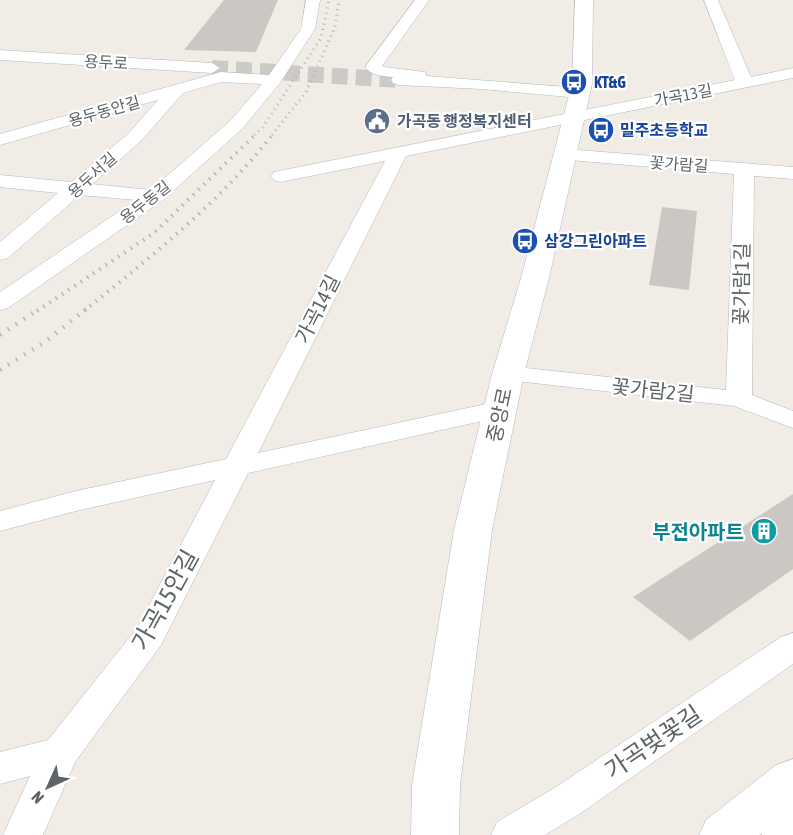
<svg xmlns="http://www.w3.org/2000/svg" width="793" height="835" viewBox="0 0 793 835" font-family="'Asap Condensed','Noto Sans KR',sans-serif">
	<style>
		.building { fill: #ccc7c2 }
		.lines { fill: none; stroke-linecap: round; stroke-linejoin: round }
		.street-tunnel { stroke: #cccac6; stroke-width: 16; stroke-dasharray: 16 8; stroke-linecap: butt }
		.street-casing { stroke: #b3b8bb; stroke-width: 1 }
		.secondary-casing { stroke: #b2b8bb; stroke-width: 1 }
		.street { fill: #fff; fill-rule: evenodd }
		.secondary { fill: #fff; fill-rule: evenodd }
		.rail-far2 { stroke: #b5b6b7; stroke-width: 3; stroke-dasharray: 1 4.5; stroke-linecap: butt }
		.rail-far1 { stroke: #b5b6b7; stroke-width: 4; stroke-dasharray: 1.5 6; stroke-linecap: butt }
		.rail { stroke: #b5b6b7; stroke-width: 4.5; stroke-dasharray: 1.5 8; stroke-linecap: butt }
		.labels { text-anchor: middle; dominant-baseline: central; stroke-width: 4.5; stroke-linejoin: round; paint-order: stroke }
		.far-street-label { font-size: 16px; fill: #5d6467; stroke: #fff }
		.far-transit-label { font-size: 16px; font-weight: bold; fill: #164399; stroke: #fff; text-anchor: start }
		.far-service-label { font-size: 16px; font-weight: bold; fill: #4e5e75; stroke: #fff; text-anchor: start }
		.street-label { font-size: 20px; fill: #5d6467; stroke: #fff }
		.culture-label { font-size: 20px; font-weight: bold; fill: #0d838f; stroke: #fff; text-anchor: end }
		.near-street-label { font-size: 24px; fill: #5d6467; stroke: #fff }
	</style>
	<rect width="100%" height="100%" fill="#f1ece6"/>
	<g class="building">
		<path d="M224,0h54l-22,52 -72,-2z"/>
		<path d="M662,207l35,4 -8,79 -40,-5z"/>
		<path d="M793,494v75l-103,72 -57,-44z"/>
	</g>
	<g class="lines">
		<path class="street-tunnel" d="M212,68l187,12"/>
		<defs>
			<g id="street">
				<path d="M306,0h14l-5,29 -35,54 -38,46 -79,71 -155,108 -8,2v-18l136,-92 -56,-5 -72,63 -8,2v-18l58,-49 -58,-6v-12l71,7 58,-49 29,-33 -158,45v-11l221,-62 48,3 32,-46zM221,82l41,2 -32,37 -79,69 -59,-6 49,-43 42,-48z"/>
				<path d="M415,0h14l-47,66 2,1 41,5 1,4 154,12 8,5 -8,5 -98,-9 -83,-4 -6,-2 -2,-3 2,-3c-11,-1 -21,-1 -28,-10z"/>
				<path d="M704,0h14l33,77 42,-9v10l-387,78 -148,297 242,-52 9,2 4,6 -4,6 -261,58 -87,172 -86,117 -32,73h-40l27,-59 -30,8v-32l48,-12 89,-112 78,-148 -139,31 -76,20v-20l76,-20 150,-32 159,-298 -104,21 -7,-2 -3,-4 3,-4 461,-92z"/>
				<path d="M0,50l212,13 8,5 -8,5 -212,-13z"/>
				<path d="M565,149l228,18v12l-39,-3 -2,219 41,16v17l-59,-22 -235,-27 -4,-5 4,-5 9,-3 218,24 8,-216 -176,-15 -2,-4 2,-4z"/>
				<path d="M793,633v31l-212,149 -36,22h-54l6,-13 56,-33 228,-152z"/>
			</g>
			<g id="secondary">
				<path d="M575,0h18l-1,84 -43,194 -25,96 -32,156 -32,255 -1,50h-48l1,-50 42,-255 38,-156 29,-96 51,-194z"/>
				<path d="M793,759v76h-31v-2l-3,2h-60l7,-15 70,-55z"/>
			</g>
		</defs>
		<use href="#street" class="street-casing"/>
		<use href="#secondary" class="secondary-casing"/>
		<use href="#street" class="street"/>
		<use href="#secondary" class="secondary"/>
		<g class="rail-far2">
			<path d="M254,135l9,-8 58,-89 8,-38"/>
			<path d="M272,135l34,-43 29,-65 4,-27"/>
		</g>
		<g class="rail-far1">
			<path d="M37,311l117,-78 102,-99"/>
			<path d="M84,311c68,-55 135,-108 189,-177"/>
		</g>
		<g class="rail">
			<path d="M0,335l39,-26"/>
			<path d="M0,370l45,-28 41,-33"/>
		</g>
	</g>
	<defs>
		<symbol id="bus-disc" viewBox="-11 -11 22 22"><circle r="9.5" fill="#1a4fb4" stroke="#fff"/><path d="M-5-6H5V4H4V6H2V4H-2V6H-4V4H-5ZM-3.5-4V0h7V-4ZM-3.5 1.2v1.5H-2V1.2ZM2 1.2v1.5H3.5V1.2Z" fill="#fff"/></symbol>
		<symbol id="civic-disc" viewBox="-11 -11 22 22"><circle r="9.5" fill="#5c6f8a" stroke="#fff"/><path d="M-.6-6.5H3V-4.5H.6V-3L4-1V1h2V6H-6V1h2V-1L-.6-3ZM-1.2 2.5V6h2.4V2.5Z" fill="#fff"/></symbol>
		<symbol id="building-disc" viewBox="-11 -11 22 22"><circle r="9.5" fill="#0f9aa8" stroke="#fff"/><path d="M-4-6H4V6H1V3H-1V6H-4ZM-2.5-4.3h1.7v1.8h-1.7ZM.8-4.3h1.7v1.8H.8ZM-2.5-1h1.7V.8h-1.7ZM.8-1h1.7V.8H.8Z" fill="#fff"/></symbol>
	</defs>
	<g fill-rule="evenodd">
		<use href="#bus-disc" x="559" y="67" width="30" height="30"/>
		<use href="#civic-disc" x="362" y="106" width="30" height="30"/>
		<use href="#bus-disc" x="586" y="115" width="30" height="30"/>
		<use href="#bus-disc" x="510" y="226" width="30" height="30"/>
		<use href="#building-disc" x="749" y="516" width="30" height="30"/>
	</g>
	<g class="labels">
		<g class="far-street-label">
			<text transform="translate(106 62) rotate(3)">용두로</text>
			<text transform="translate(683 95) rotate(-11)">가곡13길</text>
			<text transform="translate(104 111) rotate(-16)">용두동안길</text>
			<text transform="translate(679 164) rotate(4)">꽃가람길</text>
			<text transform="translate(92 175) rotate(-42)">용두서길</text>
			<text transform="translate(145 202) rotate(-38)">용두동길</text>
		</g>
		<g class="far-transit-label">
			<text x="594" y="82">KT&amp;G</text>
			<text x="620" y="130">밀주초등학교</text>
			<text x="544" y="241">삼강그린아파트</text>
		</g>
		<g class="far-service-label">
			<text x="397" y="121">가곡동 행정복지센터</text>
		</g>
		<g class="street-label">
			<text transform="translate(741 284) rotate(-89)">꽃가람1길</text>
			<text transform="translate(317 309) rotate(-63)">가곡14길</text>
			<text transform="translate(653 390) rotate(6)">꽃가람2길</text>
			<text transform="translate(499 415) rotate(-78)">중앙로</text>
		</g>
		<g class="culture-label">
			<text x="744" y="531">부전아파트</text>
		</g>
		<g class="near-street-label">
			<text transform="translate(165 600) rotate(-61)">가곡15안길</text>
			<text transform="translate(653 742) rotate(-34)">가곡벚꽃길</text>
		</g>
	</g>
	<g transform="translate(48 787) rotate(225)" stroke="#ffffff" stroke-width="4.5" paint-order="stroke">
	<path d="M0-4.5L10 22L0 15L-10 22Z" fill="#5d6467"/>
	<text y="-9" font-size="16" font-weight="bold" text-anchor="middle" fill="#5d6467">N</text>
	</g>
</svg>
